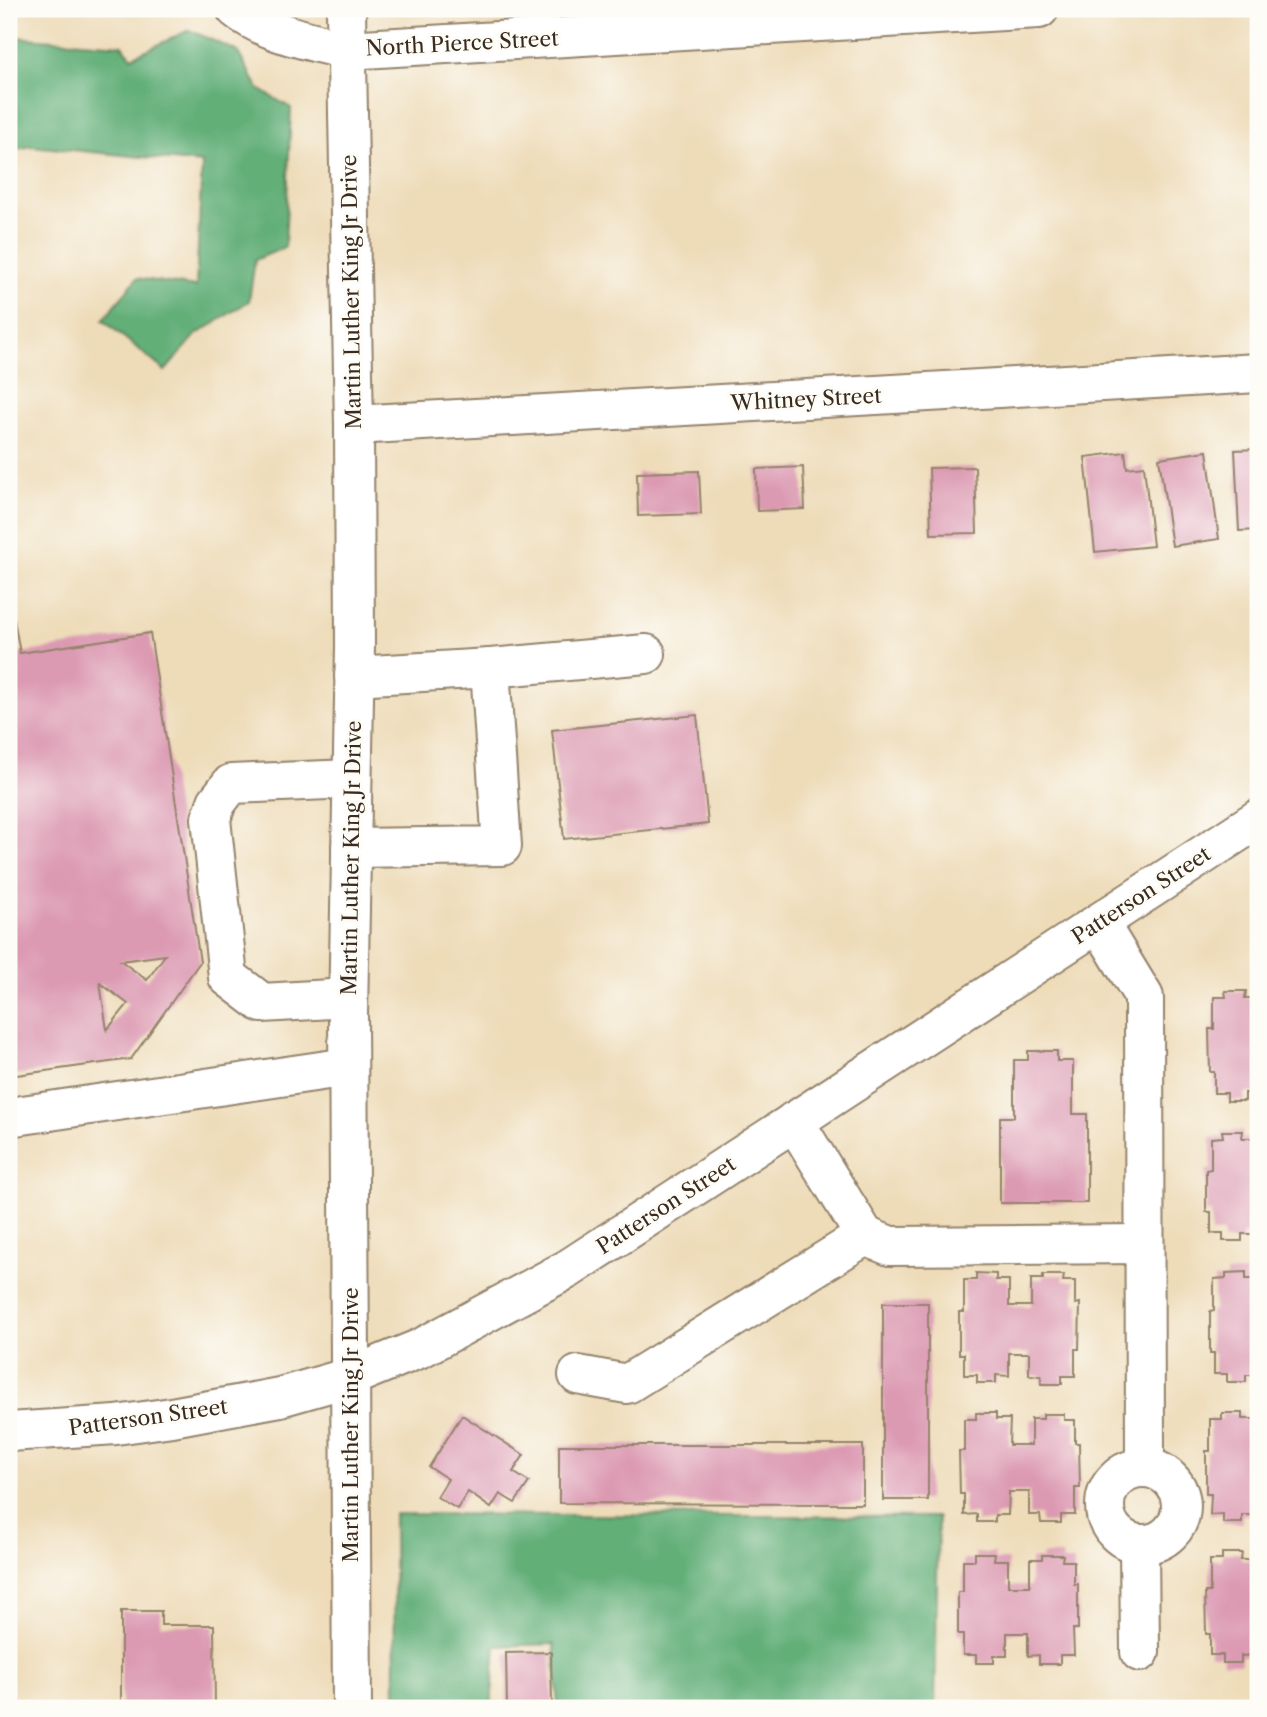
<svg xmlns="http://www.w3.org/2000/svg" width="1267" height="1717" viewBox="0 0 1267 1717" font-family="'Libre Caslon Text',serif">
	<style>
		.forest { fill: #62af78; stroke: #4e6c4b; stroke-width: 2 }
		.building { fill: #dc9ab2; fill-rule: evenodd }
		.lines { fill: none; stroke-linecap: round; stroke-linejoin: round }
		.minor-casing { stroke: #94836c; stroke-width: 42 }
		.minor { stroke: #fff; stroke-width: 38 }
		.labels { text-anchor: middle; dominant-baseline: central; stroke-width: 6; stroke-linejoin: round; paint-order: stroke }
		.street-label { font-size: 21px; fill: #3b2a1e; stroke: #fdfcf7 }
	</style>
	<rect width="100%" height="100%" fill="#fdfcf7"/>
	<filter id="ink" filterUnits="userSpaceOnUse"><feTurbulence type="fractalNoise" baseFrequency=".0143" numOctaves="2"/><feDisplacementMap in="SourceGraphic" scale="14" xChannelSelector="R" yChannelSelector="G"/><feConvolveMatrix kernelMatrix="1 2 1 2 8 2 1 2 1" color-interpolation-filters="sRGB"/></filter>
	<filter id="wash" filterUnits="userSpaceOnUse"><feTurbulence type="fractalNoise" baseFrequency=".00686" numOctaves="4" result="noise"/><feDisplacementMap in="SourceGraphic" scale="28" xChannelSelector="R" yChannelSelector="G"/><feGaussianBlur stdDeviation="1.57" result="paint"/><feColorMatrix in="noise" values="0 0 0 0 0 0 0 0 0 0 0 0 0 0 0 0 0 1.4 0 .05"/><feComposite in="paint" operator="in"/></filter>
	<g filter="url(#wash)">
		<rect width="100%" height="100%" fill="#eedcb9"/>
		<g class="forest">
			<path d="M189,30l48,21 22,38 32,19 -6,139 -30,13 -6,41 -53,34 -31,36 -62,-51 34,-42 59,9 6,-124 -171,-17 -22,5v-111l4,-3 109,8 10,12z"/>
			<path d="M394,1514l544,3 -3,191h-377l-4,-64 -58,2 -5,62h-96z"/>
		</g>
		<g id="blocks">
			<g class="building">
				<path d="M1258,449v81l-19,1 -4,-81z"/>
				<path d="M1207,451l12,88 -47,7 -13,-88z"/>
				<path d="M1125,452l2,16 17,-2 9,80 -58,6 -10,-95z"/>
				<path d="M803,467l2,42 -48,2 -1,-42z"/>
				<path d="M975,467l2,66 -46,1 -2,-66z"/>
				<path d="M699,471l2,43 -63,2 -1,-43z"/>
				<path d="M14,619l6,34 130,-20 50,329 -69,97 -122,17v-456zM165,955l-18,25 -26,-19zM100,983l28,21 -21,26z"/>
				<path d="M697,715l11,109 -144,15 -12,-109z"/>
				<path d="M1225,991h21l-1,7h13v95h-13v8h-18v-8h-13v-21h-4l-1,-43h5v-32h12z"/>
				<path d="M1028,1051h29v10h16v53h14v89h-87v-86h14v-57h14z"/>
				<path d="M1222,1131h21l-1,7h14v26h2v47h-3v23h-13v7h-19v-8h-12v-21h-5v-42l5,-1v-31l12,-1z"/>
				<path d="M1246,1272v7h12v96h-12v7h-19v-8h-13v-21h-4v-42l4,-1v-31l12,-1v-5z"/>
				<path d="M976,1273l20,1v6h13v26h22v-27h12v-4h21l-1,6h12v23l5,-1 -1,46h-4v27h-13v8h-21v-8l-12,-1v-22h-20v23l-13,-1v8h-19v-8h-13v-21h-5v-42h5v-32h12z"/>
				<rect x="883" y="1303" width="45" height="197"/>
				<path d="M976,1413h20v6h14l-1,26h22v-26h12v-5h21v6h11v23h4l1,45h-5v27h-14v8h-20l-1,-8h-11v-23h-20l-1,23h-13v7h-18v-8l-13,1v-21h-4l-1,-43h5v-32h12z"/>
				<path d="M1222,1413h20v6h14v27h2v46h-3v23h-13v8h-19v-9l-13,1 1,-21h-5v-43h4v-32h12z"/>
				<path d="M462,1415l62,40 -11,17 16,10 -14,21 -15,-9 -9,14 -23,-16 -11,17 -20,-12 11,-18 -19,-12z"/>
				<path d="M559,1445h304v59l-304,-1z"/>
				<path d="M975,1553h20l-1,7h14v26h22v-27h12v-4h21l-1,6h12v23h4v45h-5l1,26h-14v9h-21v-9l-11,1v-23h-21v23h-13v7h-18v-8h-13v-21h-5v-42h5v-32h12z"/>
				<path d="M1222,1553h20l-1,7h15l-1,26h3v47h-3l-1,22 -13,1v7h-18v-8h-13v-21h-4l-1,-42h5v-32h12z"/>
				<path d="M121,1611h40v14h53l1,82 -94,1z"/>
				<path d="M551,1652l1,56h-45l-1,-55z"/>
			</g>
		</g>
	</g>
	<g filter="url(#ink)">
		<use href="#blocks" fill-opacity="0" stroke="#94836c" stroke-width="2"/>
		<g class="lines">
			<defs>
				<g id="minor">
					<path d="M236,9c31,25 72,31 110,41l693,-41"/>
					<path d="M346,9l8,416 1,221 -7,369 4,693"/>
					<path d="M354,425l904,-52"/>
					<path d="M490,668l156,-14"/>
					<path d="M351,848l151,-2 -12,-178 -136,8"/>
					<path d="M1099,923l45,74 1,470"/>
					<path d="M348,998l-86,5 -34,-26 -17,-158 6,-17 14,-18 121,-5"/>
					<path d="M9,1117l339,-50"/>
					<path d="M865,1236l25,10 254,-2"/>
					<path d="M578,1375l49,9 238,-148 -71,-115"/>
					<path d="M9,1432l107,-7 56,-8 108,-20 70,-20 71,-29 147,-79 690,-450"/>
					<circle cx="1143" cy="1506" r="38"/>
					<path d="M1139,1544l1,108"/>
				</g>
			</defs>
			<use href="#minor" class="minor-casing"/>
			<use href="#minor" class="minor"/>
		</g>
	</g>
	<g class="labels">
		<g class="street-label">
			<text transform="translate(462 43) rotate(-3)">North Pierce Street</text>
			<text transform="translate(351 292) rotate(-91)">Martin Luther King Jr Drive</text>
			<text transform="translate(806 399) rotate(-3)">Whitney Street</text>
			<text transform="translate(351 858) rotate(-89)">Martin Luther King Jr Drive</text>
			<text transform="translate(1141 895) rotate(-33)">Patterson Street</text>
			<text transform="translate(666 1205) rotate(-33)">Patterson Street</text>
			<text transform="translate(148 1417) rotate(-8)">Patterson Street</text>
			<text transform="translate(350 1425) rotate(-90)">Martin Luther King Jr Drive</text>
		</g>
	</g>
	<rect width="1267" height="1717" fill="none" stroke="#fdfcf7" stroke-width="35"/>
</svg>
